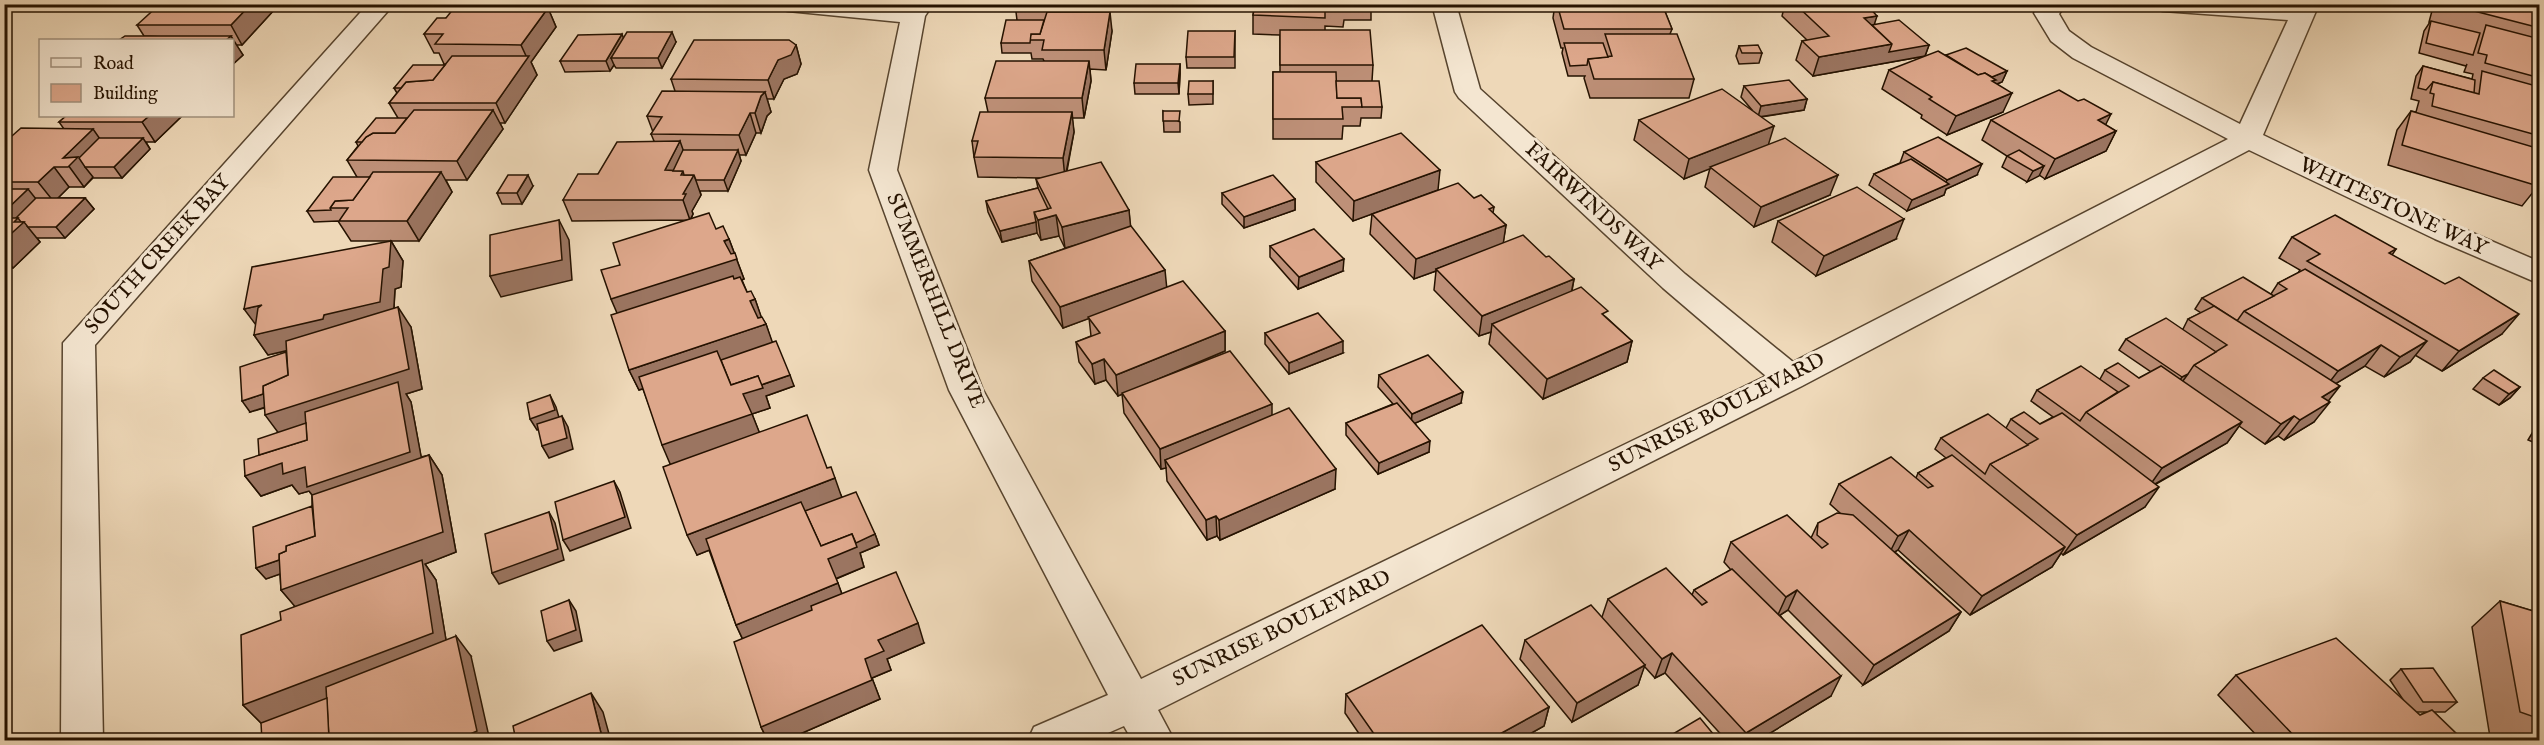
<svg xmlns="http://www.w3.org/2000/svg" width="2544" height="745" viewBox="0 0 2544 745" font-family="'IM FELL English',serif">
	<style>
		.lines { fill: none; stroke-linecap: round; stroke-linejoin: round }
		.minor-casing { stroke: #57442e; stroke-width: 3 }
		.minor { fill: #f4e6d1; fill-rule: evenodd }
		.wall { fill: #be9078; stroke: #251200; stroke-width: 1.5; fill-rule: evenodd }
		.shaded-wall { fill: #9b7561; stroke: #251200; stroke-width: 1.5 }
		.building { fill: #dda78b; stroke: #251200; stroke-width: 1.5 }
		.labels { text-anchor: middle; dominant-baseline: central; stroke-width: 6; stroke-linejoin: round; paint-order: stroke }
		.street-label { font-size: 21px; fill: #251200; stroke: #f4e6d1 }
	</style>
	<rect width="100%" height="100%" fill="#eed8b8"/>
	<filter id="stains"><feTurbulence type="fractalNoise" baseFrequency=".00333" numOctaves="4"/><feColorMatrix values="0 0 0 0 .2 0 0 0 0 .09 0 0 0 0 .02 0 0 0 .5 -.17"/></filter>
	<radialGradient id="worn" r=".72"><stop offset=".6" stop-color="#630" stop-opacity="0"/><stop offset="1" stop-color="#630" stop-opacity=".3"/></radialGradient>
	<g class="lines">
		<defs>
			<g id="minor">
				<path d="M368,4h26l-299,341 8,395h-42l2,-397z"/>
				<path d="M776,4h93l37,4 3,-4h24l-8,12 -28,154 86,220 158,289 625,-303 -103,-88 -204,-190 -4,-6 -23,-88h24l24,85 205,185 108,88 435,-223 -155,-81 -22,-17 -17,-28 6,-9h26l-7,10 10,17 22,16 149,77 48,-104 -125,-9 -9,-2 -3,-5h168l-56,131 145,70 132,57v22l-105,-45 -186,-89 -447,236 -644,324 16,30h-42l-8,-14 -32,14h-64l6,-13 74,-32 -159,-305 -80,-220 31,-148 -112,-11 -9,-2z"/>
			</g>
		</defs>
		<use href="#minor" class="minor-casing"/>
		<use href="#minor" class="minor"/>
	</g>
	<g class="wall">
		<path d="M1015,4h93l-1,8 5,19 -6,39 -16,-1 1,12 -7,37h-12l2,14 -7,39 62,39 1,16 37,61 58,44v20l-56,24 103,40 63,74 -115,51 -3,-4 -10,4 -40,-59 -1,-13 -5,1 -37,-56 -2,-19 -4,2 -12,-16 -11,4 -16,-22 -3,-20 15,-6 -2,-18 -26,10 -31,-47 -3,-20 46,-16 -10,3 -6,-12 -18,4 -4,-7 -35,9 -14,-30 -2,-11 52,-13 -2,-9 4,-1 -62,-1 -4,-20 -2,-16 16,-29 -3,-14 59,-37 -1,-2h-11l-1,-6h-29l-1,-10 16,-23z"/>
		<path d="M1192,4h37l-1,4 -36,-1z"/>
		<path d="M1255,4h116v16h-27l-1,7 -18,-1v4l48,35 -1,16 10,26 -1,11h-20l-1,8h-17l-1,13h-69v-67h7v-37l-27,-1v-19z"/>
		<path d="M1555,4h107l10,25 -2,5 24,45 -5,19h-99l-6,-20 1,-2h-17l-6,-23 1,-5h-2l-8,-30z"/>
		<path d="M1785,4h81l8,20 55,21 -4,11 -112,20 -17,-16 6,-19 5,-1 -25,-24z"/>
		<path d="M2435,4h105v172l-2,10 -16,20 -134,-41 9,-35 14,-19 5,1 3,-11 -8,-2 5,-23 7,-10 49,13 1,-5 -9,-2 3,-8 -1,2 -47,-13 5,-22 6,-9h-1l4,-15z"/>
		<path d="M548,8l8,19 -25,35 6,13 -32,48h-5l3,6 -36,51h-21l6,12 -33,49h-28l12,20 -2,26 -6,2 -1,19 17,19 11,62 -16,5 5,8 10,55 8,-2 13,20 14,77 -31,12 11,16 10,60 25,16 -210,67 -18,-18 38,-85 14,-14 -14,-16 -1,-16 -14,5 -10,-11 56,-62v-11l-3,-4 -10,3 -7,-9 -31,11 -16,-20 14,-21 19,-23 -14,-24 -14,4 36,-60v-1l-18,4 -14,-20 137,-94h-40l-13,-20 -24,1 -7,-11 50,-34 -10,-17 11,-14 -2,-4 42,-24 -9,-15 8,-10 -3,-5 52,-24h-2l-5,-11h-5l-10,-19 22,-16z"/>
		<path d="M275,9l-33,36h-6l7,10 -11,10v-25l-88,-4 -7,-11z"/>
		<path d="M1235,31v37h-48l-1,-11z"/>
		<path d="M623,38l53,4 -14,26h-46l-2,-3 -4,6 -45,1 -5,-11z"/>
		<path d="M796,45l5,19 -4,10 -13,5 -10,20h-7l4,13 -4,4 -6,17h-5l-10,22h-7l2,6 -13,30h-28l1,4 -9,16 1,3 -2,5 25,10 13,10 15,40 -2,1 5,12 8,7 6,18 5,7 6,19 22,43 -28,10 4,12 -18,6 7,18 68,36 15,29 33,37 4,11 -19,8 4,14 -28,12 6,15 82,49 -37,16 4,11 -19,8 8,21 -96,42h-16l-7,-14 -19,-89 -6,-13 -27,-75 -12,5 -26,-90 -28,-76 -4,1 -10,-20 -11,-57 2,-48 68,-45 -116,1 -9,-21 35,-26 56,-33 -3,-7 2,-2 -6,-16 28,-25 -4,-12z"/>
		<path d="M1739,46l23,7 -3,10 -20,1 -3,-8z"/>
		<path d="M1946,55l61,16 -5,11 -5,2 6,28 -56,23 -26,-17 1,-3 -40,-26 7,-19z"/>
		<path d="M1180,64v10l-1,20h-44l-1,-11z"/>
		<path d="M1213,81v23l-24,1 -1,-11z"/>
		<path d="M1744,86l63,13 -3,11 -43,7 7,27 62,51 -76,32 -49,-40 5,-19 -26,11 -50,-39 5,-20 113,-10 -11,-13z"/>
		<path d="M1163,111l17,11v10h-16z"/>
		<path d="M63,116h119l-27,26h-9l4,7 -28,29h-29l-9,9h-15l-11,11h27l9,11 -29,29h-28l3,4 -27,26h-9v-125l60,-14 -5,-7 6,-5z"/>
		<path d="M1991,120l114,5 11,6 -10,20 -61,28 -6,-4 -12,7 -25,-15 5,-11 -25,-16z"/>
		<path d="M1904,152l73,23 -31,14 -2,6 -37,16 -38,-26 5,-11 26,-11z"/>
		<path d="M1316,162l122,28 -85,31 -37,-39z"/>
		<path d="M533,186l-11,18h-20l-5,-11z"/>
		<path d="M1222,193l73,6v11l-51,18 -22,-24z"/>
		<path d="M1474,198l20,9 -1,6 13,12 -3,18 43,14 28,22 -2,12 34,26 26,24 -5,21 -84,37 -54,-55 2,-12 -12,4 -45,-46 2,-19 -22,8 -44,-45 2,-20z"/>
		<path d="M1778,221l118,18 -80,37 -44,-34z"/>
		<path d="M2292,237l104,12 -4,6 110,79 -60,37 -27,-16 -5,7 -26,15 -19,-11 -29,17 -8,18 -14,21 -30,18 -6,-4 -13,8 -26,-18 -12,17 -71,41 -11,23 -82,48 -2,-2 -9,14 -82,48 -72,-65 -3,2 66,60 -12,19 -86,54 -75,-75 -8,5 51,81 -74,45h-30l-62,-68 -10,5 -11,-12 -6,19 -66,37 -52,-63 5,-19 77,-23 6,-18 84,-4 2,-5 37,-20 -7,-8 7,-20 80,-4 7,-15 23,-9 -11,-10 9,-20 77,-6 2,-5 28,-15 -11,-9 6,-11 65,-10 5,-9 29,5 13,-7 -22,-16 6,-11 63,-11 5,-9 34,8 12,-6 -32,-22 7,-11 57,-10 5,-10 13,-6 -6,-4 7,-11 69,-4 7,-11 20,-10 2,-3 -21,-12z"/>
		<path d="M1270,246l73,25 -45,18 -28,-32z"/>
		<path d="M1265,333l78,20 -54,21 -24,-30z"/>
		<path d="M1379,375l82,28 -46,20 14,29 -51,22 -32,-39v-12l47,-19 -15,-17z"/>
		<path d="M2483,378l37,9 -10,11 -11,7 -26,-16z"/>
		<path d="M2540,420v25l-12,-5z"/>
		<path d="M2500,601l40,12v128h-41l-9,-4 -18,-110z"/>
		<path d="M2401,669l56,33 -12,10h-11l30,29h-202l-44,-46 18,-20 168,26 -14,-21zM2416,712h11l-7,3z"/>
		<path d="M1346,694l203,13 -5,19 -27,15h-153l-19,-28z"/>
	</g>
	<g class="shaded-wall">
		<path d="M251,4h21l3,5 -33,36 -11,-20z"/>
		<path d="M1103,4h5l-3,20z"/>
		<path d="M548,8l8,19 -25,35 6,13 -32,48 -9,-20 31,-45 -6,-13z"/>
		<path d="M1110,12l2,19 -6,39 -2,-20z"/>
		<path d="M1877,16l-6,19 -7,-17z"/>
		<path d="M672,32l4,10 -14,26 -4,-10z"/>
		<path d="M622,34l4,11 -15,13 3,7 -4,6 -4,-10z"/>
		<path d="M231,36l12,19 -11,10v-25h-6z"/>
		<path d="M1892,44l37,1 -4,11 -112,20 6,-19z"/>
		<path d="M796,45l5,19 -4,10 -13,5 -10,20 -6,-19 10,-20z"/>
		<path d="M1089,61l2,20 -7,37 -2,-20z"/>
		<path d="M1180,64v10l-1,20 -1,-11z"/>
		<path d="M2007,71l-5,11 -8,3 -20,-1z"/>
		<path d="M765,92l6,20 -4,4 -6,17 -6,-20 6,-17z"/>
		<path d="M2012,93l-9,19 -56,23 9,-19z"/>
		<path d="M1807,99l-3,11 -46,7 3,-11z"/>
		<path d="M493,110l10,19 -36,51 -10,-19z"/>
		<path d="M1072,112l2,20 -9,46 -2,-20z"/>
		<path d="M750,113l6,20 -10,22 -7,-20z"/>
		<path d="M2111,114l-10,20 -3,-14z"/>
		<path d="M149,116h33l-27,26 -13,-20z"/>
		<path d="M1774,126l-6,20 -84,33 5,-20z"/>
		<path d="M93,129l14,20 -22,18 8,10 -9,10 -21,-29z"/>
		<path d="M2116,131l-10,20 -61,28 10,-20z"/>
		<path d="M143,138l7,11 -28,29 -8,-11z"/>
		<path d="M680,141l7,20 -9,19 -13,-10z"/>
		<path d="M738,150l3,11 -13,30 -4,-11z"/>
		<path d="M1982,164l-5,11 -31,14 -2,6 -37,16 5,-11 32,-14 3,-6z"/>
		<path d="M2044,166l-5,10 -12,6 6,-11z"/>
		<path d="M54,167l15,20 -15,15 -16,-20z"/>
		<path d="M1440,170l-2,20 -85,31 1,-20z"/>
		<path d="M683,171l11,4 7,20 -9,16 1,3 -3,6 -7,-20 -2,-25z"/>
		<path d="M441,172l11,20 -33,49 -12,-20z"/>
		<path d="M528,175l5,11 -11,18 -5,-11z"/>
		<path d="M1838,175l-8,20 -76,32 7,-20z"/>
		<path d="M28,189l16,20 -17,17 13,16 -27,26 -9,-10v-46z"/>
		<path d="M85,198l9,11 -29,29 -9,-11z"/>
		<path d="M1295,199v11l-51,18v-11z"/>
		<path d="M1129,210l2,20 -66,18 -3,-21z"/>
		<path d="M1056,215l3,21 -18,4 -3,-20z"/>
		<path d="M1904,219l-8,20 -80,37 8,-20z"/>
		<path d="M559,220l10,20 3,40 -71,17 -11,-21z"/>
		<path d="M1036,222l1,11 -35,9 -2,-11z"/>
		<path d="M1506,225l-3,20 -67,24v2l-22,8 2,-20z"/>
		<path d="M729,239l15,40 -124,41 -9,-21z"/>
		<path d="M391,241l12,20 -2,26 -6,2 -2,33 -57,17 -68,16 -14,-20 70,-20 59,-46z"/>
		<path d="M1344,259l-1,12 -45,18 1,-12z"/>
		<path d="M1165,270l2,20 -104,38 -3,-21z"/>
		<path d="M1574,279l-4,20 -78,25 -1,8 -12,4 3,-20z"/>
		<path d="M755,299l7,20 -4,2 -8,-20z"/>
		<path d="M262,305l-3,24 -15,-20z"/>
		<path d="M398,307l13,20 11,62 -16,5 5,8 13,70 -102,35 -13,-16 -10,3 -7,-9 -31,11 -16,-20 35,-41 -15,-20z"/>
		<path d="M2519,314l-17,20 -60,37 17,-20z"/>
		<path d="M766,324l7,20 -134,46 -10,-20z"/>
		<path d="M1225,331v20l-107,45 -2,-21z"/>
		<path d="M1343,341v12l-54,21v-11z"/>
		<path d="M1632,341l-5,21 -84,37 4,-20z"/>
		<path d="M2427,341l-17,21 -26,15 16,-20z"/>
		<path d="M2381,345l-16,21 -43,26 16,-21z"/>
		<path d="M1104,359l2,21 -11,4 -3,-20z"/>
		<path d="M2188,374l-8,11 -6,3 8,-11z"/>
		<path d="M790,375l4,11 -28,10 4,12 -18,6 8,20 -89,32 -9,-21 73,-51z"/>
		<path d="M294,384l8,11 -52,17 -8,-11z"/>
		<path d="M2340,386l-14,18 4,-2 -16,20 -30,18 16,-20 22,-23z"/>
		<path d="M2520,387l-10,11 -11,7 10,-11z"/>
		<path d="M1463,392l-2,11 -50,22 1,-11z"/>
		<path d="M550,395l6,12 4,14 -23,9 -7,-11z"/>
		<path d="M1272,404v20l-107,36 1,8 -5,1 -1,-20z"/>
		<path d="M562,416l6,11 5,22 -24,9 -7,-12z"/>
		<path d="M2294,416l-16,20 -13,8 16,-20z"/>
		<path d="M2242,422l-15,21 -79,45 14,-20z"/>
		<path d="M1430,441l-1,11 -51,22 1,-11z"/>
		<path d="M429,455l13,20 14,77 -31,12 11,16 12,72 -186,72 -19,-19 55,-95 -17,-20z"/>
		<path d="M1336,469l-1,20 -115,51 -1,-20z"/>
		<path d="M835,478l7,20 -145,57 -10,-20z"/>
		<path d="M614,481l6,11 11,36 -61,23 -7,-11z"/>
		<path d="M2159,487l-14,20 -82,48 14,-20z"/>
		<path d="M549,512l6,11 9,37 -65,24 -7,-11z"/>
		<path d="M1216,516l1,20 -10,4 -1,-20z"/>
		<path d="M1909,530l-11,20 -10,6 10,-20z"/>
		<path d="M875,534l4,11 -19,8 4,14 -29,12 -10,-24z"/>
		<path d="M322,545l9,11 -65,23 -10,-11z"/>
		<path d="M2065,547l-13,20 -82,48 12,-19z"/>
		<path d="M838,583l7,20 -100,41 -9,-19z"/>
		<path d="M1797,590l-9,20 -11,7 9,-20z"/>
		<path d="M569,600l7,11 6,30 -28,10 -7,-10z"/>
		<path d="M1961,612l-12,19 -86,54 11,-20z"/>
		<path d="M918,623l6,20 -37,16 4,11 -19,8 8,21 -96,42h-16l-7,-14 104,-68 13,-19z"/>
		<path d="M456,636l15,20 19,85h-35z"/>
		<path d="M1672,653l-7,20 -10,5 7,-19z"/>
		<path d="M1645,665l-7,20 -66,37 5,-19z"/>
		<path d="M1841,676l-10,20 -74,45h-14l3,-8z"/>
		<path d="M591,693l12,19 8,29h-8z"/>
		<path d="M1549,707l-5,19 -27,15h-30z"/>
	</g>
	<g class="building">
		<path d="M160,4h91l-20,21h-94z"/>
		<path d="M1015,4h88v1l-89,1z"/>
		<path d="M1255,4h89v3h-19v11l-72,-3z"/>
		<path d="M1344,4h27v6l-27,-1z"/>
		<path d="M1557,4h105l10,25h-108z"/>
		<path d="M1795,4h71l11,12 -13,2 28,26 -73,13 -17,-16 27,-5z"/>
		<path d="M2447,4h93v24z"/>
		<path d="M454,8h94l-27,37 -86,-1 8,-10h-19l13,-16h9z"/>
		<path d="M1047,12h63l-6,38h-62l2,-10h-15l2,-6h9z"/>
		<path d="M1006,20h38l-4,14h-9l-1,9h-29z"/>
		<path d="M1899,20l30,25 -40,7 3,-8 -20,-19z"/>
		<path d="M2431,21l49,12 -7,22 -47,-12z"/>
		<path d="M2486,25l54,14v39l-55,-15 2,-8 -9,-2z"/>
		<path d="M1280,30h90l3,35h-93z"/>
		<path d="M1188,31h47l-1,26h-48z"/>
		<path d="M627,32h45l-14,26h-47z"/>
		<path d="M622,34l-16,27h-46l18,-26z"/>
		<path d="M1605,34h72l17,45h-100l-6,-20 24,-3z"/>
		<path d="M125,36h106l-5,4h-107z"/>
		<path d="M694,40h95l7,5 -5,10 -13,5 -10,20 -97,-1z"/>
		<path d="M1564,43h39l5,14 -20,2 -1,6 -17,1z"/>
		<path d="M1758,45l4,8h-20l-3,-7z"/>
		<path d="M1966,48l41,23 -15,6 -7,-4 -7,2 -32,-20z"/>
		<path d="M1938,51l40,24 7,-2 11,7 -4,1 20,12 -56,23 -27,-17 3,-2 -43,-27z"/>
		<path d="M452,56h77l-33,47h-107l17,-21 27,-2z"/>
		<path d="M996,61h93l-7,37h-97z"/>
		<path d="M1136,64h44l-2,19h-44z"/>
		<path d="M413,65h32l-12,15 -27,2 -5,6h-7z"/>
		<path d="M2423,66l52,14 -1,13 -41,-11 -7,8 -8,-2z"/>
		<path d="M2482,71l58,16v49l-108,-30 2,-12 -4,-1 3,-11 46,12z"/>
		<path d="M1273,72h63l1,26h24l1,9h-20l1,12h-70z"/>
		<path d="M1789,80l18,19 -46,7 -17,-20z"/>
		<path d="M1189,81h24v13h-25z"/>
		<path d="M1336,81h43l3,26h-20l-1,-9h-24z"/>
		<path d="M1722,89l52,37 -85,33 -50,-39z"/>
		<path d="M2059,90l19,11 6,-2 27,15 -13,6 18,11 -61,28 -64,-39z"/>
		<path d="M662,91l103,1 -4,4 -6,17h-5l-11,22 -88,-1 11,-17 -15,-1z"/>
		<path d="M414,110h79l-36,51 -110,-1 19,-23 7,-4h22z"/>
		<path d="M1163,111h17l-1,10h-16z"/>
		<path d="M2411,111l129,38v28l-2,9 -136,-41z"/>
		<path d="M980,112h92l-9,46 -89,-1 4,-16h-6z"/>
		<path d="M66,116h83l-7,6h-83z"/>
		<path d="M376,118h31l-12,15h-22l-7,4 -4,5h-6z"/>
		<path d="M21,128l72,1 -30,29 15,-1 -10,10h-14l-16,15h-34v-39z"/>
		<path d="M1401,133l39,37 -86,31 -38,-39z"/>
		<path d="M1938,137l44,27 -35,16 -43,-28z"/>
		<path d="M99,138h44l-29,29h-29l-6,-9z"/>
		<path d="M1785,138l53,37 -77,32 -51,-40z"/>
		<path d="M680,141l-15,29 18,1 -2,4h13l-11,19h3l-3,6h-120l15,-26h20l19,-32z"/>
		<path d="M683,150h55l-14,30h-28l-2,-5h-10l-1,-4h-10z"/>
		<path d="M2019,150l25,16 -11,5 -26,-15z"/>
		<path d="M1911,159l38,25 -37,16 -38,-26z"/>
		<path d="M1101,162l28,48 -67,17 -6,-12 -18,5 -4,-8 17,-4 -15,-29z"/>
		<path d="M373,172h68l-34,49h-68l9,-13h-18l5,-7 18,-1z"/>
		<path d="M508,175h20l-11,18h-20z"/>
		<path d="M1273,175l22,24 -51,18 -22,-24z"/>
		<path d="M333,177h37l-17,23 -18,1 -5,7 1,2 -24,1z"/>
		<path d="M1458,183l16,15 7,-3 13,12 -5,2 17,16 -90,34 -44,-45z"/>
		<path d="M1857,187l47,32 -80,37 -46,-35z"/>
		<path d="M1038,188l10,21 -14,3 2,10 -36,9 -14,-30z"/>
		<path d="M4,189h24l-24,23z"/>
		<path d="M36,198h49l-29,29h-28l-4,-5h-3l-3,-4h-2z"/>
		<path d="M709,213l7,16 7,-3 6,13 -5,2 7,13 4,-1 2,6 -126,40 -10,-29 19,-5 -7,-22z"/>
		<path d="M2335,215l61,34 -7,4 56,31 14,-7 60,37 -60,37 -152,-90 13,-7 -28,-17z"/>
		<path d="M4,218h14l-4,4h10l-20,18z"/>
		<path d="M559,220l3,40 -72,16v-41z"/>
		<path d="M1131,226l34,44 -105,37 -31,-46z"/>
		<path d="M1314,229l30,30 -45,18 -29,-31z"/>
		<path d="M1523,235l23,22 3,-1 25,23 -92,37 -46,-47z"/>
		<path d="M391,241l-2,26 -6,2 -3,33 -56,13 -1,4 -69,16 4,-27 4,-3 -18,4 8,-42z"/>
		<path d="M2305,269l122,72 -27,16 -19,-12 -43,26 -94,-60 43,-22 -9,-6z"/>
		<path d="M733,276l1,3 6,-2 7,15 4,-1 4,8 -5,2 8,17 4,-1 4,7 -137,46 -18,-55z"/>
		<path d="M2243,277l31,19 -30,15 -7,10 -35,-23z"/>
		<path d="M1183,281l42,50 -109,44 -12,-16 -12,5 -16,-22 24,-9 -12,-16z"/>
		<path d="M1581,287l27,24 -6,3 30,27 -85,38 -55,-55z"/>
		<path d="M2214,306l126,80 -18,11 8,5 -30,18 -6,-4 -13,8 -87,-59 33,-20 -39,-26z"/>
		<path d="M398,307l11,62 -144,46 -2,-29 25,-11 -2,-34z"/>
		<path d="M1318,313l25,28 -54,22 -24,-30z"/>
		<path d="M2166,318l50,34 -22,13 -6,9 -6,3 -56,-38z"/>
		<path d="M776,341l14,34 -29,10 -3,-9 -27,9 -10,-25z"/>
		<path d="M717,351l14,34 27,-9 5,12 -20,6 9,20 -90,31 -23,-68z"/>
		<path d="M1230,351l42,53 -112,45 -38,-56z"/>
		<path d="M286,352l2,23 -25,11v8l-21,7 -2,-34z"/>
		<path d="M1428,355l35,37 -51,22 -33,-39z"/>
		<path d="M2118,363l21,15 22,-12 81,56 -80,46 -76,-56 43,-26 -24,-16z"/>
		<path d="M2081,366l37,26 -32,20 -6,9 -43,-31z"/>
		<path d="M2494,370l26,17 -11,7 -26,-16z"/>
		<path d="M398,382l12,70 -103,35 -2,-20 -22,7 -1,-11 -37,13 -1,-16 63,-20 -2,-28z"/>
		<path d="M550,395l5,15 -25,9 -3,-16z"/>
		<path d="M1397,403l33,38 -51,22 -33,-40z"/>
		<path d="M1289,408l47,61 -117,51 -3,-4 -10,4 -41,-60z"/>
		<path d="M2024,412l16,12 22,-11 97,74 -82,48 -87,-71 48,-25 -27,-20z"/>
		<path d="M1988,414l40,31 -38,19 -5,10 -44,-36z"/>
		<path d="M807,415l20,53 4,-1 4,11 -148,57 -24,-68z"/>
		<path d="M562,416l5,22 -25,8 -5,-22z"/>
		<path d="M306,423l1,17 -48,15 -1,-16z"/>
		<path d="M429,455l14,77 -162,58 -2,-36 7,-3v-5l29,-10 -3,-41z"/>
		<path d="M1952,455l113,92 -83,49 -73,-66 -11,6 -59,-52 52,-27 37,31 5,-2 -15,-13z"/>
		<path d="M614,481l11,36 -62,23 -8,-38z"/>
		<path d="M856,492l19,42 -19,9 -4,-9 -31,12 -16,-35z"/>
		<path d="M801,502l20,44 31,-12 5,13 -29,12 10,24 -102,42 -30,-86z"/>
		<path d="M312,506l3,30 -29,10v5l-7,3v6l-23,8 -3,-41z"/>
		<path d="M549,512l9,37 -66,24 -7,-39z"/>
		<path d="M1837,513l16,2 108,97 -87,53 -77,-75 -11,7 -55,-55 56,-27 35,33 6,-4 -11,-9 1,-12z"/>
		<path d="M422,560l11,73 -190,72 -2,-70 40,-15 -1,-8z"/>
		<path d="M1666,568l36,37 5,-3 -13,-12 38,-21 109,107 -95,57 -74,-80 -10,6 -54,-60z"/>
		<path d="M896,572l22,51 -40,17 6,11 -19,8 7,21 -111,47 -27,-85 78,-32 -1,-4z"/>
		<path d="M569,600l7,30 -29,11 -6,-30z"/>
		<path d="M2500,601l40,12v106l-20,-7z"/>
		<path d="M1591,605l54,60 -68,38 -52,-63z"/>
		<path d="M1482,625l67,82 -62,34h-108l-33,-47z"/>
		<path d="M456,636l21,95 -22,10h-129l3,-2 -3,-52z"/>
		<path d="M2336,638l84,77 12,-5 32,31h-165l-63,-66z"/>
		<path d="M2433,668l24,34h-34l-22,-33z"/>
		<path d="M591,693l12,48h-87l-3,-15z"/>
		<path d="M327,698l2,41 -3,2h-64l-1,-18z"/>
		<path d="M1700,718l19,23h-58z"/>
		<path d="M1534,736l4,5h-12z"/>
	</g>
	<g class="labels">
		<g class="street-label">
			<text transform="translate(1593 207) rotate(43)">FAIRWINDS WAY</text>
			<text transform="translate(2393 207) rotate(25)">WHITESTONE WAY</text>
			<text transform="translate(158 255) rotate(-48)">SOUTH CREEK BAY</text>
			<text transform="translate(935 301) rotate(68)">SUMMERHILL DRIVE</text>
			<text transform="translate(1717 413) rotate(-27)">SUNRISE BOULEVARD</text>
			<text transform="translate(1282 629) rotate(-26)">SUNRISE BOULEVARD</text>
		</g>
	</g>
	<rect width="2544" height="745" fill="none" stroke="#eed8b8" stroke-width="24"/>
	<rect x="6" y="6" width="2532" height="733" fill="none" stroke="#251200" stroke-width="3"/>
	<rect x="12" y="12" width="2520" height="721" fill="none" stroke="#251200" stroke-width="1.5"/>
	<rect x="39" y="39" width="195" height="78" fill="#f4e6d1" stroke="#a1917d" stroke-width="1.5"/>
	<rect x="51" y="58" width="30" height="9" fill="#f4e6d1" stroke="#a1917d" stroke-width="1.5"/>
	<text x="93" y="69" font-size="18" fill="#251200">Road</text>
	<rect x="51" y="84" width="30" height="18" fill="#dda78b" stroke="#a1917d" stroke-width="1.5"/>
	<text x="93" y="99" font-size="18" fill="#251200">Building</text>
	<rect width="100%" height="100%" filter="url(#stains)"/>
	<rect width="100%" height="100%" fill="url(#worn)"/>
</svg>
